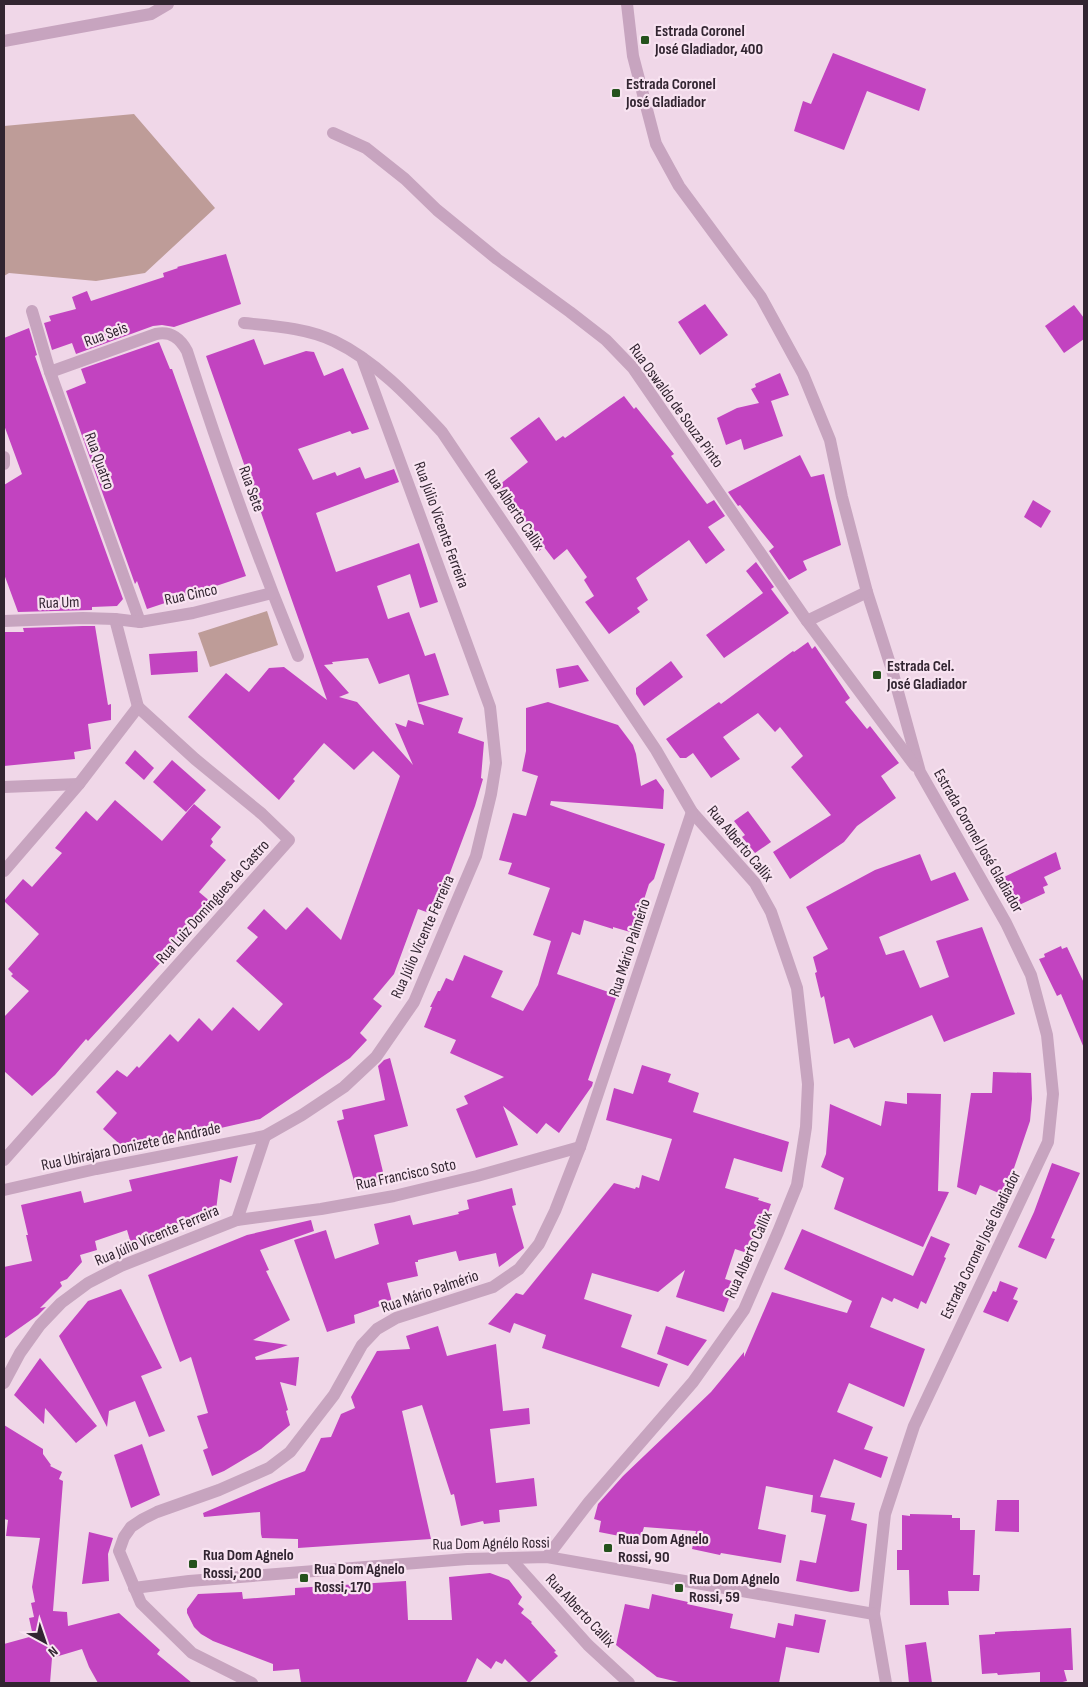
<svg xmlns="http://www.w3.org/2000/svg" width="1088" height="1687" viewBox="0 0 1088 1687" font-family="'Sofia Sans Condensed',sans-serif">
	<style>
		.green { fill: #be9c98 }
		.building { fill: #c243c0 }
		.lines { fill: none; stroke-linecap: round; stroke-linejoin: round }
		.minor { stroke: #c7a4bf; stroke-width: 12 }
		.poi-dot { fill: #25521d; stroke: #f8e3f1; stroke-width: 2 }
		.labels { text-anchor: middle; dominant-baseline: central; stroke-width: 4.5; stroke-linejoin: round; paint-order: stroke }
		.poi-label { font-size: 16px; font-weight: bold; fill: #322531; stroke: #f8e3f1; text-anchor: start }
		.street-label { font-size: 16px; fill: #322531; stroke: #f8e3f1 }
	</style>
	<rect width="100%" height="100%" fill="#f0d7e8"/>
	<g class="green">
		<path d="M134,114l81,94 -70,65 -49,8 -87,-8 -5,3v-150z"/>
		<path d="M267,611l11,34 -68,22 -12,-34z"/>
	</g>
	<g class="building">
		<path d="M833,53l93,36 -7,22 -52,-20 -23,59 -50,-19 9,-30 8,3z"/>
		<path d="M226,254l15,50 -67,23 -12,-2 -9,1 -77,28 -4,-11 -20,7 -8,-27 7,-2 -2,-5 27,-7 -4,-12 15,-6 4,10 73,-24 -1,-4 15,-5 -1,-1z"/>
		<path d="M705,304l23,31 -28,20 -22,-33z"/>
		<path d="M1074,305l10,13v21l-20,14 -19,-27z"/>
		<path d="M29,328l8,27 -2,1 7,20 81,223 -6,7 -25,1v3l-74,2 -14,-38v-89l18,-11 -18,-49v-87z"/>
		<path d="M254,339l10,26 42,-14 8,1 10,24 19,-8 26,61 -17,5 -2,-3 -52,18 15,31 22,-8 2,4 23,-9 5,12 29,-10 5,13 -83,31 20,59 83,-29 19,59 -18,6 -10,-34 -33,12 11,33 21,-7 16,44 10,-3 14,42 -32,8 -8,-29 -30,10 -11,-26 -36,4 1,2 -9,1 25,28 -10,4 18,5 56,63 -18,-42 11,4 2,-7 16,5 -7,-22 46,15 -5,15 26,9 -3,36 2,1 -8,27 -37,99h-2l-4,9 -14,-5 -24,65 -21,25 9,7 -22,27 7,7 -17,18 -90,61 -57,13 4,3 -75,7 -7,7 -22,-20 14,-16 -21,-21 21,-22 10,7 10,-11 2,2 31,-34 8,8 21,-24 13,13 21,-24 26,24 24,-27 -47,-43 22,-24 -11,-9 17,-19 22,21 21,-23 34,33 59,-164 -27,-25 -19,19 -30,-27 -31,36 2,2 -16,19 -91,-83 38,-44 23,19 20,-24 15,-1 43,33 -121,-344z"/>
		<path d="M159,342l11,27h2l74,207 -99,33 -10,-28 -2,3 -69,-193 20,-8 -5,-14z"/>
		<path d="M780,373l9,22 -18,6 12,35 -39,14 -3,-11 -15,6 -9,-27 20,-10 22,-5 -8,-14 5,-2 -1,-3z"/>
		<path d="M624,396l10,13 2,-2 38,47 -3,2 36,48 7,-4 11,16 -17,11 17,23 -19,14 -17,-24 -53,38 12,22 -11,8 3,4 -31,22 -24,-32 9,-6 -10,-16 3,-3 -20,-28 -13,11 -10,-13 -5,4 -45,-62 34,-27 -18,-24 29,-21 17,24 7,-5 2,2z"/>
		<path d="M800,455l11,22 13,-3 17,71 -38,16 4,9 -18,10 -20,-29 5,-4 -34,-42 -2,1 -10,-14z"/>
		<path d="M1033,500l18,11 -10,17 -17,-11z"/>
		<path d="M756,562l18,25 -3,2 18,24 -65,45 -18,-23 57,-42 -17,-22z"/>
		<path d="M83,626h12l13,79 3,-1v16l-23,4 3,25 -17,3 1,7 -71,7v-134h20l-1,-4z"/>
		<path d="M808,642l4,7 3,-3 35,52 -5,4 22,27 3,-3 29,37 -18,13 15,22 -39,28 -13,16 -54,37 -17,-27 58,-37 -40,-48 12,-11 -23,-29 -5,5 -17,-19 -35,24 17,22 -29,19 -18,-25 -7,5h-6l-14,-19 53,-37 2,2 72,-53 1,1z"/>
		<path d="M197,651l1,21 -47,3 -2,-21z"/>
		<path d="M671,661l12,16 -39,29 -8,-12v-6z"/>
		<path d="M578,665l11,16 -30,7 -3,-19z"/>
		<path d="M548,702l70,23 15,20 3,9 5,32 15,-7 8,11 -1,19 -112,-8 -1,4 115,39 -11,35 -5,5 -11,34 3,1 -4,15 -24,-7v2l-29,-9 -4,15 -8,-3 -15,42 60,21 -29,85 5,2 -1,4 -33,47 -13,-10 -9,11 -34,-28 15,39 -42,13 -20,-49 12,-5 -4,-8 40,-19 -54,-24 6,-13 -32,-13 8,-20h-2l8,-16h2l6,-13 7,3 11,-26 39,16 -12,26 32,14 15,-26 13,-44 -18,-6 17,-47 -42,-14 4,-11 -13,-3 14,-47 13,3 12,-40 -16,-5 4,-20v-43z"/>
		<path d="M135,750l19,18 -10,12 -19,-17z"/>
		<path d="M172,760l34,30 -20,22 -33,-30z"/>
		<path d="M115,800l47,41 32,-37 27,23 -10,12 2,3 -3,4 16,14 -27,32 13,11 -50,58 -74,80 -2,-2 -31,36 -23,21 -28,-25v-54l25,-26 -18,-15 2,-2 -5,-5 31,-35 -35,-33 19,-22 9,8 30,-34 -7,-5 31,-37 11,10z"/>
		<path d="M748,811l23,31 -16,11 -13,-16 3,-2 -11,-14z"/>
		<path d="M1056,852l5,17 -17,8 4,8 -5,2 2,6 -28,13 -13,-29z"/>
		<path d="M920,854l11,27 24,-9 14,28 -90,37 7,18 18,-5 16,38 29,-11 -13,-36 46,-14 33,87 -71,28 -12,-27 -78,33 -5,-10 -15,6 -10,-48 -3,2 -6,-25 2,-1 -4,-15 15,-8 -22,-42 69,-37z"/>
		<path d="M1061,946l1,3 5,-2 17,36v65l-23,-54 -4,2 -18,-37 6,-2 -1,-3z"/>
		<path d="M390,1058l18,68 -34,9 11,45 -29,8 -19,-67 7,-2 -2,-9 43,-10 -7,-34 6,-6z"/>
		<path d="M642,1065l29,9 -3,8 31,11 -6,19 96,30 -7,30 -48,-14 -9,30 34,10 -1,2 13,4 -8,22h-2l-11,28 -15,-5 -10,30 10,3 -11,30 -48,-15 9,-27 -27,22 -66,-19 -8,26 48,16 -11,32 47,17 -9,23 -117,-39 4,-13 -32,-12 -4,10 -22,-9 28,-31 7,2 91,-112 21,6 1,-2 3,1 3,-13 17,6 13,-42 -66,-19 8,-32 19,6z"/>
		<path d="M993,1072l38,1 1,26 -2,22 -17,50 -12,23 -21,-9 -4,10 -19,-8 14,-94h21z"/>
		<path d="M907,1093l34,1 -3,97 11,1 -26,55 -89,-38 10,-31 -23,-11 5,-13 4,-50 51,22 4,-25 22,3z"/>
		<path d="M238,1156l-7,27 -11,-4 -4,31 -28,11v2l-11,6 -45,18 -5,-17 -32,11 2,9 -17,5 2,7 -15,17 -7,3 2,4 -22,22 6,-1 -8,8 -34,24v-72l28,-6 -6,-26h2l-7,-30 60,-14 3,12 48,-12 -3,-11z"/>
		<path d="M1052,1163l28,10 -29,65 4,1 -9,20 -28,-12 16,-35z"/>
		<path d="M512,1188l4,17 -4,1 12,42 -25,19 -3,-14 -37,8 -3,-10 -38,9v2h-3l3,14 -31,7 5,19 -38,13 1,8 -28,9 -33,-92 32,-10 9,29 44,-15 -5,-20 36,-9 3,10 46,-11 -1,-2 11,-3 -2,-9z"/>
		<path d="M311,1220l3,11 -54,19 9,20 -3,1 24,49 -37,20 35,5 -33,12 1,3 43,-3 -3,29 -16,-4 8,28 -2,1 4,14 -29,24 -37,22 -12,5 -9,-26 5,-2 -11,-32 11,-3 -17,-56 -11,5 -32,-87 99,-40z"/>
		<path d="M802,1229l111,47 18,-40 19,8 -6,13 2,1 -20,46 -5,-3 -3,8 -24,-11 -2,4 -10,-5 -12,30 55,22 -21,58 -55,-24 -12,29 36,15 -9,22 24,8 -7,21 -47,-19 -14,38 35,6 -4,17 16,4 -8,67 -8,1 -55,-11 4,-21 16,3 10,-48 -15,-3 2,-17 4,1 -51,-10 -8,43 28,6 -5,28 -60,-10 -1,2 -28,-6 4,-18 -52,-4 -4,13 -41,-8 2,-11 -7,-2 4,-15 25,-28 88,-84 33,-40v5l28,-65 75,21 5,-12 -68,-32z"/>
		<path d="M1000,1281l18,7 -5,11 5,2 -10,21 -25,-10 10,-21 3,1z"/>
		<path d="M121,1289l41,79 -21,8 24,55 -16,6 -14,-36 -26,10 -2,16 -48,-91 29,-35z"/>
		<path d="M438,1326l9,30 49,-12 7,67 26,-3 1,16 -40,5 6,54 38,-5 3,28 -38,4 1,12 -16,2 -1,-3 -22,5 -7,-32 -3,1 -29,-90 -20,6 29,128 -133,9v-9l-36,-1 -1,-4 -1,-22 -56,5 -1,-4 76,-32 26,-10 16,-33 10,-1 10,-23 14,-6 -4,-11 26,-46 33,-2 -4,-13z"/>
		<path d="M666,1326l41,14 -19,26 -31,-12z"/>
		<path d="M40,1358l57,68 -21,17 -31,-35 -1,16 -30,-29z"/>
		<path d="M4,1425l39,24v5l8,11 -1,1 12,6 -3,7 4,2 -10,130 14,1 1,14 51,-13 41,37 -3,4 35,29h-94l-9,-16 -7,-18 -30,9 -2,25h-46v-39l29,-8 -4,-18 5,-1 -3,-14 4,-1 -3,-15 8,-49 -34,-2 2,-16 -4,-1z"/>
		<path d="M142,1444l18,51 -29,13 -17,-53z"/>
		<path d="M997,1500h22v32l-24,-1z"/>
		<path d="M910,1514l42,1v3h8v12h15l-2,45h7l-1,16h-31l1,14h-39l-1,-35h-12v-20h5v-35l8,1z"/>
		<path d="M89,1532l24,6 -5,16 1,27 -27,3z"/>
		<path d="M490,1573l19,7 13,17 -4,7 6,5 -3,4 11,9 -1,1 25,28 -2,1 4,4 -29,27 -24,-24 -3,5 -6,-3 -5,8 -14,-11 -11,25h-165l-2,-14 -26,2v-7l-60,-23 -12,-7 -7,-7 -7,-14v-4l11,-15 44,-2 1,7 52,-4v-7l111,-7 2,39h44l-3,-43z"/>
		<path d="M652,1594l36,8 -1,2 46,10 -3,14 45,10 3,-15 15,3 2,-12 31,6 -7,33 -33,-6 -7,36h-96l-26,-6 -41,-32 9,-41 24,5z"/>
		<path d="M1071,1628l2,42h-9l3,11 -9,2h-18v-11l-42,3 -1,-2 -15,1 -3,-39 16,-1v-2z"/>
		<path d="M926,1642l6,41h-23l-4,-38z"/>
	</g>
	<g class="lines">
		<g class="minor">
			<path d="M627,4l6,52 23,88 23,42 82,111 42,77 27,66 12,57 25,95 25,78 28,102 86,151 25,52 16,60 6,59 -5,48 -134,284 -29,88 -11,100 12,69"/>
			<path d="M4,41l147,-27 17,-10"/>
			<path d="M333,133l33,15 39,31 32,31 60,49 73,53 36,28 27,28 174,253 108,145"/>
			<path d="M32,311l18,61 90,250"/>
			<path d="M244,323c30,3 63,5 90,18 42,20 77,58 108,91l214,318 36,62 63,71 16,29 26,76 11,96 -2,43 -9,58 -19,47 -34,78 -51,72 -104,120 -42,55"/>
			<path d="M50,372l106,-38c15,-3 24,4 31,17 33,103 70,205 111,305"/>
			<path d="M4,457v7"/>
			<path d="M115,619l23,88"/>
			<path d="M4,621l79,-3 32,1 25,3 53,-9 79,-20"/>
			<path d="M807,621l60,-29"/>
			<path d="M4,787l75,-3"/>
			<path d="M4,871l75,-87 59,-77"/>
			<path d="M4,1160l285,-320 -27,-26 -67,-55 -57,-52"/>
			<path d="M4,1190l92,-21 169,-33 37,-21 42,-28 32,-30 38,-55 62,-146 15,-62 5,-31 -6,-56 -128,-349"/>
			<path d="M237,1220l28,-84"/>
			<path d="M4,1383l16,-30 20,-28 21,-22 27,-20 33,-17 116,-46 84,-11 73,-13 83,-20 103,-29"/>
			<path d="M510,1558l78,87 41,38"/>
			<path d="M134,1588l55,-7 278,-22 80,-2 327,57"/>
			<path d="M252,1683l-60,-30 -51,-50 -22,-52 5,-14 7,-10 12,-8 14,-7 62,-22 50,-22 21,-16 44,-57 28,-50 15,-16 19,-11 97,-31 26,-18 20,-25 16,-33 25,-64 112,-335"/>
		</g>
	</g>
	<g class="poi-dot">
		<rect x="640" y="35" width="10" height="10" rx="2.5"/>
		<rect x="611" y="88" width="10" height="10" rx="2.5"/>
		<rect x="872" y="670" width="10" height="10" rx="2.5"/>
		<rect x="603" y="1543" width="10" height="10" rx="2.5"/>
		<rect x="188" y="1559" width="10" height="10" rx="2.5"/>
		<rect x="299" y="1573" width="10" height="10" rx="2.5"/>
		<rect x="674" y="1583" width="10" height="10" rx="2.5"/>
	</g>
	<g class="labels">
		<g class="poi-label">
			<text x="655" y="31">Estrada Coronel<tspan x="655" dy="18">José Gladiador, 400</tspan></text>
			<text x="626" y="84">Estrada Coronel<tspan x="626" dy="18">José Gladiador</tspan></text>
			<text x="887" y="666">Estrada Cel.<tspan x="887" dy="18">José Gladiador</tspan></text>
			<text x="618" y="1539">Rua Dom Agnelo<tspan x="618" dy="18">Rossi, 90</tspan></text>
			<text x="203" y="1555">Rua Dom Agnelo<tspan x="203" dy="18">Rossi, 200</tspan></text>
			<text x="314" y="1569">Rua Dom Agnelo<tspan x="314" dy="18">Rossi, 170</tspan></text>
			<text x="689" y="1579">Rua Dom Agnelo<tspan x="689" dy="18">Rossi, 59</tspan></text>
		</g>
		<g class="street-label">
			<text transform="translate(106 335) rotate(-20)">Rua Seis</text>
			<text transform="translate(676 406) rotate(54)">Rua Oswaldo de Souza Pinto</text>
			<text transform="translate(99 461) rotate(70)">Rua Quatro</text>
			<text transform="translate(251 489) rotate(70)">Rua Sete</text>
			<text transform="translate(514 510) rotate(56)">Rua Alberto Callix</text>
			<text transform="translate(441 525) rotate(70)">Rua Júlio Vicente Ferreira</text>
			<text transform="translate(191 595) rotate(-12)">Rua Cinco</text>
			<text transform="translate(59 603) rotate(-2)">Rua Um</text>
			<text transform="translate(978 841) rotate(60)">Estrada Coronel José Gladiador</text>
			<text transform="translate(740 844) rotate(50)">Rua Alberto Callix</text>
			<text transform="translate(213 902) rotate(-48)">Rua Luiz Domingues de Castro</text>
			<text transform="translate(423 937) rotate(-66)">Rua Júlio Vicente Ferreira</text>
			<text transform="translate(630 948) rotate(-72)">Rua Mário Palmério</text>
			<text transform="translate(131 1147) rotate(-12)">Rua Ubirajara Donizete de Andrade</text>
			<text transform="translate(406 1175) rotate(-12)">Rua Francisco Soto</text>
			<text transform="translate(157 1236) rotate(-23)">Rua Júlio Vicente Ferreira</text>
			<text transform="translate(981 1245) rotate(-64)">Estrada Coronel José Gladiador</text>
			<text transform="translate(749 1255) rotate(-66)">Rua Alberto Callix</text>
			<text transform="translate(430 1292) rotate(-19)">Rua Mário Palmério</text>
			<text transform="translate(491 1544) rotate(-1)">Rua Dom Agnélo Rossi</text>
			<text transform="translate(580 1611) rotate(47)">Rua Alberto Callix</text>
		</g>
	</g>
	<rect width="1088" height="1687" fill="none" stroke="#322531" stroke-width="10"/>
	<g transform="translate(45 1642) rotate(140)" stroke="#f8e3f1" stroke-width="4" paint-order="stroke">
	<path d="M0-4L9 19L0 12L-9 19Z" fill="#322531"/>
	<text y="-8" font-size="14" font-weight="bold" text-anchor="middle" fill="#322531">N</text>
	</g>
</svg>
